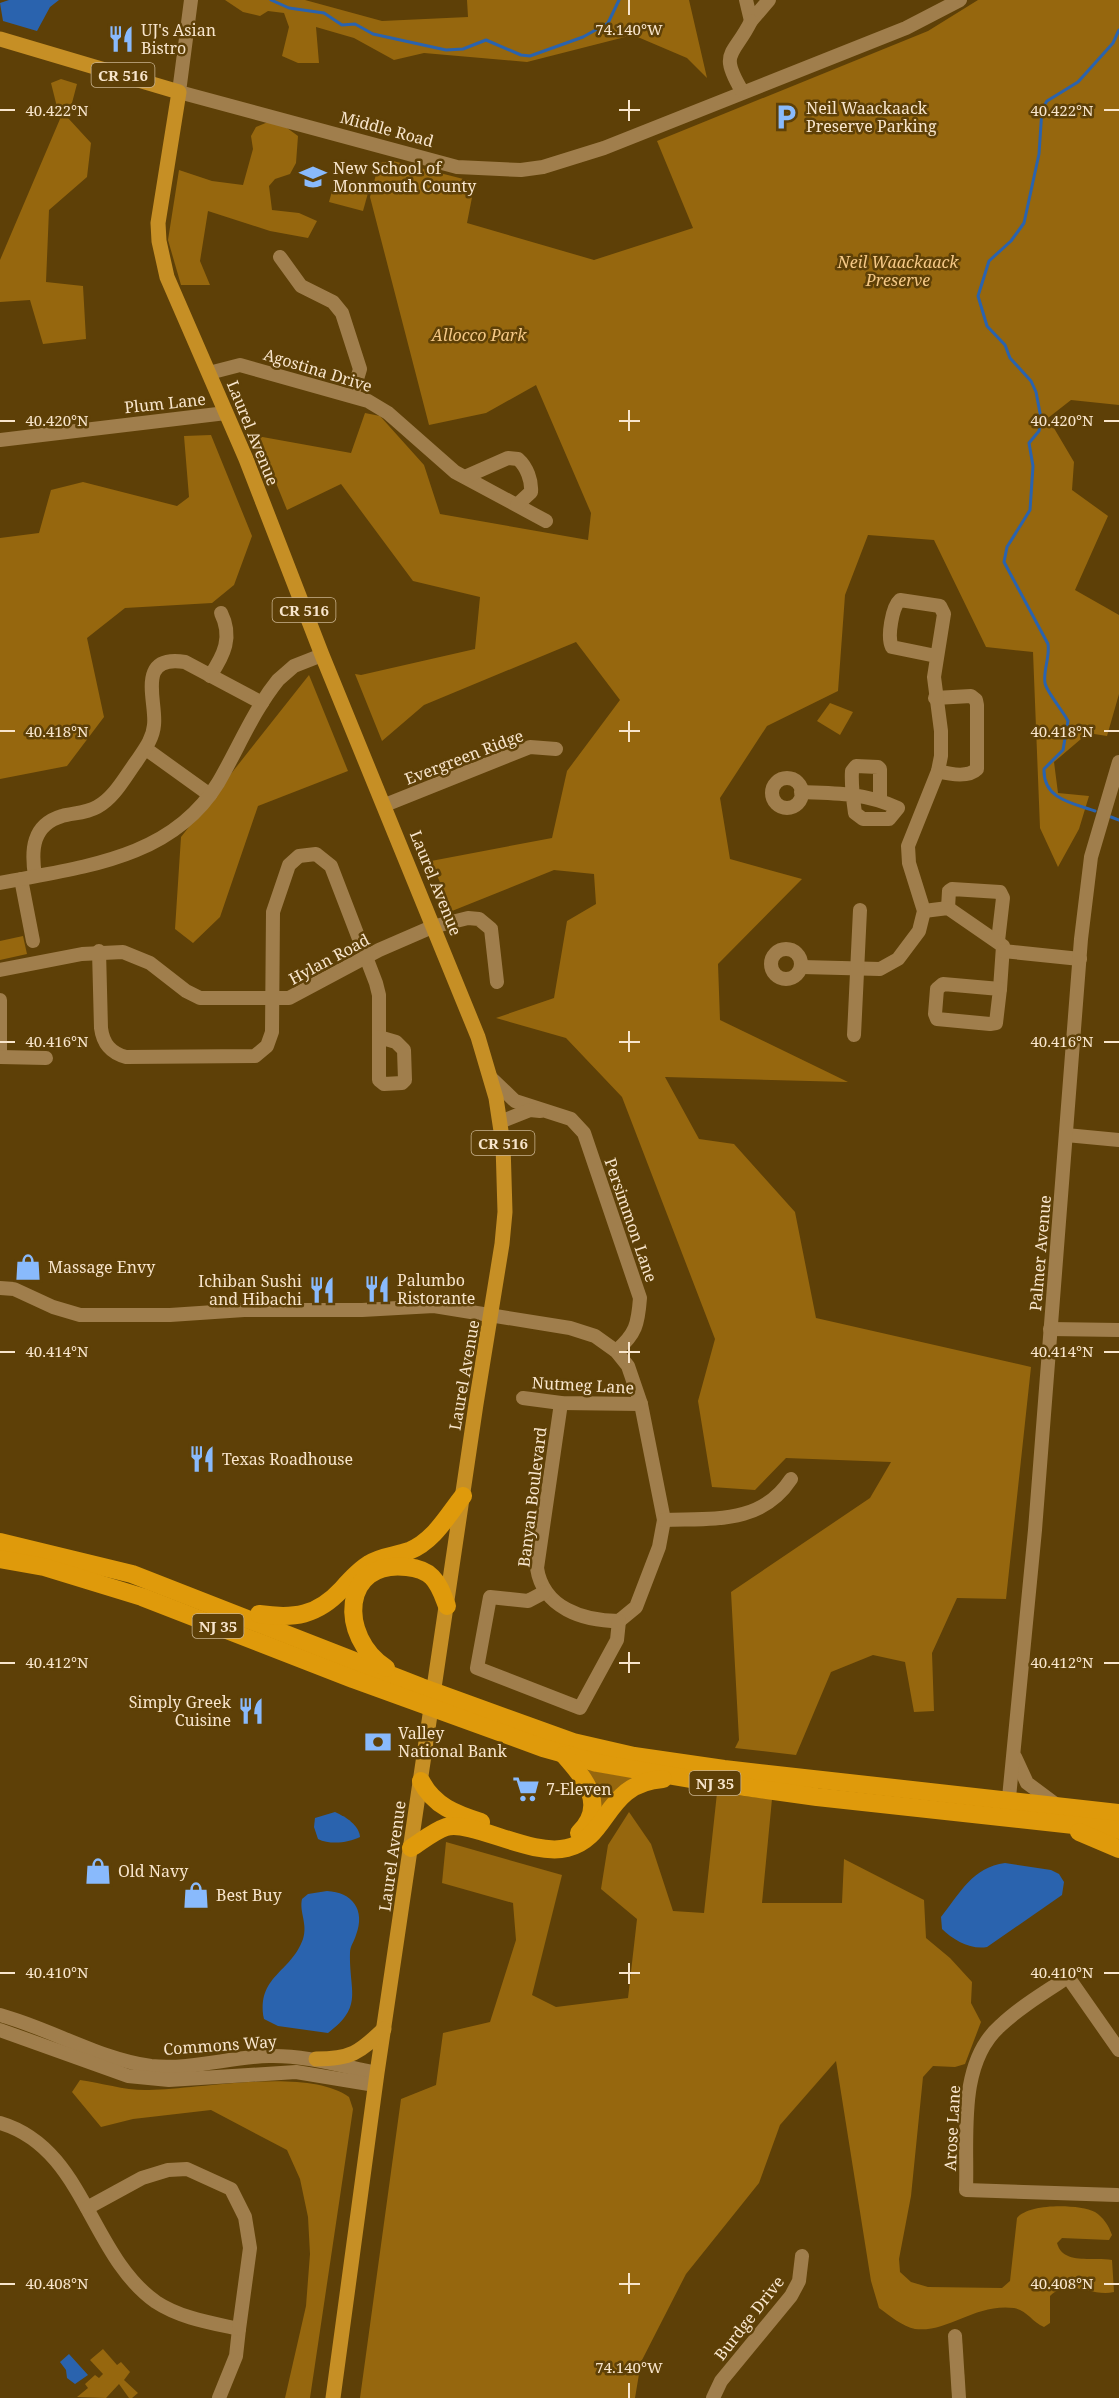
<svg xmlns="http://www.w3.org/2000/svg" width="1119" height="2398" viewBox="0 0 1119 2398" font-family="'Noto Serif',serif">
	<style>
		.green { fill: #96670e }
		.water { fill: #2a63ae }
		.lines { fill: none; stroke-linecap: round; stroke-linejoin: round }
		.stream { stroke: #2a63ae; stroke-width: 3 }
		.minor { stroke: #a07e4c; stroke-width: 14 }
		.major { stroke: #c68f25; stroke-width: 15 }
		.highway { stroke: #df9a0b; stroke-width: 18 }
		.ticks { fill: none; stroke: #f8e5cc; stroke-width: 2 }
		.labels { text-anchor: middle; dominant-baseline: central; stroke-width: 5; stroke-linejoin: round; paint-order: stroke }
		.shield { fill: #5e4007; stroke: #cab491; stroke-width: 1.5 }
		.shield-label { font-size: 15px; font-weight: bold; fill: #f8e5cc }
		.poi-label { font-size: 16px; fill: #f8e5cc; stroke: #5e4007; text-anchor: start }
		.street-label { font-size: 16px; fill: #f8e5cc; stroke: #5e4007 }
		.park-label { font-size: 16px; font-style: italic; fill: #f5c886; stroke: #5e4007 }
		.ticks-label { font-size: 15px; text-anchor: middle; fill: #f8e5cc; stroke: #5e4007; stroke-width: 5; stroke-linejoin: round; paint-order: stroke }
	</style>
	<rect width="100%" height="100%" fill="#5e4007"/>
	<g class="green">
		<path d="M225,0h80l77,21 86,-4 -1,-17h222l18,78 -20,-20 -54,-23 -106,27 -103,-9 -30,7 -40,-22 -38,-11 3,36h-21l-16,-7 7,-29 -5,-14 -16,-2 -8,5 -17,-4z"/>
		<path d="M978,0h141v405l-48,-5 -23,18 26,44 -2,28 36,26 -33,74 44,25v79l-12,42 -19,-3 -34,29 4,31 31,3 -10,33 -21,38 -18,-39 -7,-176 -47,-5 -52,-107 -66,-5 -23,60 -7,96 -71,35 -47,72 10,61 72,20 -84,85 2,56 128,62 -183,-5 34,62 35,5 61,68 21,106 215,49 -25,232 -49,-1 -25,55 2,58 -20,1 -9,-50 -32,-7 -42,17 -35,83 -61,-7 4,-8 -8,-148 139,-94 21,-36 -105,-4 -31,32 -43,-3 -14,-86 17,-62 -93,-242 -56,-59 -70,-20 58,-20 13,-77 29,-17 -2,-30 -40,-4 -102,41 -21,-50 121,-23 15,-67 53,-71 -44,-58 -152,63 -42,36 -27,-67 6,1 114,-26 5,-52 -67,-16 -72,-97 -54,26 -30,-74 94,17 14,-40 15,3 44,49 16,49 148,26 3,-27 -55,-128 -50,28 -57,12 -59,-228 9,-34 14,-2 82,21 -8,41 127,37 99,-32 -36,-87 271,-110z"/>
		<path d="M61,79l16,5 -9,34 23,25 -4,34 -38,33 -3,72 37,4 3,53 -43,5 -13,-44 -30,2v-42l60,-141 -9,-36z"/>
		<path d="M268,122l15,3 15,11 -2,27 -6,11 -15,5 -6,7 3,24 27,3 18,8 -9,17 -38,-7 -62,-20 -8,50 10,24h-29l-13,-45 11,-70 33,11 31,4 10,-36 -2,-13 5,-9z"/>
		<path d="M334,184l34,9 -5,18 -34,-9z"/>
		<path d="M211,435l41,101 -18,49 -22,18 -87,5 -38,30 17,79 -37,49 -67,13v-241l39,-5 12,-43 32,-8 94,24 12,-9 -5,-61z"/>
		<path d="M309,675l39,96 -90,35 -38,111 -27,26 -18,-14 6,-92z"/>
		<path d="M830,703l23,9 -13,23 -23,-14z"/>
		<path d="M23,936l4,18 -27,6v-19z"/>
		<path d="M588,1770l48,8 -39,42 -10,-48z"/>
		<path d="M717,1793l55,6 -10,104h80l2,-44 80,41 2,38 24,20 22,24 -1,21 10,19 -16,42 -10,3 -22,-1 -10,11 -12,119 -12,63 1,13 11,10 17,5 74,1 8,-7 7,-63c12,-15 62,-14 78,-6 8,5 14,14 17,23l-3,5 -47,-2 -5,5c6,23 37,13 55,17l2,32c-22,6 -44,-15 -64,4v27l-6,4c-12,-5 -17,-17 -30,-19 -39,-5 -66,25 -99,21 -12,-2 -26,-14 -36,-21l-8,-27 -35,-220 -56,64 -21,58 -73,91 -45,88 -6,36h-275l41,-299 35,-14 7,-52 47,-11 26,-82 -3,-37 -71,-20 4,-41 116,33 -30,120 24,12 72,-9 9,-79 -36,-30 7,-44 21,-33 22,32 22,67 31,2z"/>
		<path d="M80,2080c22,3 47,11 69,10 53,-1 158,-23 200,7l4,12 -43,289h-25l21,-92 4,-52 -2,-37 -8,-38 -13,-29 -76,-40 -78,9 -32,8 -29,-35z"/>
		<path d="M103,2349l14,16 4,-3 9,10 -6,8 14,13 -6,5h-3l-10,-14 -13,14 -29,-1 11,-9 -3,-4 10,-9 4,3 4,-4 -13,-14z"/>
	</g>
	<g class="water">
		<path d="M9,0h50l-9,7 -13,24 -34,-10 -3,-18z"/>
		<path d="M335,1812c11,5 24,13 25,25 -12,6 -30,8 -42,2l-4,-12 1,-9z"/>
		<path d="M1005,1863l46,7 8,4 5,8 -2,13 -75,52c-16,3 -34,-7 -45,-18l-1,-12c19,-24 32,-50 64,-54z"/>
		<path d="M327,1891c25,1 39,19 29,44 -2,7 -6,11 -6,18 -1,39 14,53 -22,80l-50,-7 -14,-7c-8,-43 27,-46 39,-80 5,-15 -4,-27 -1,-40l6,-5z"/>
		<path d="M69,2354l19,21 -13,9 -8,-6 -1,-8 -6,-8z"/>
	</g>
	<g class="lines">
		<g class="stream">
			<path d="M271,0l18,8 35,5 18,12 13,-1 18,10 73,16 17,-1 23,-9 35,15 9,1 53,-19 25,-14 11,-23"/>
			<path d="M1095,811c-23,-8 -52,-12 -51,-42l19,-19 5,-29c-5,-10 -22,-30 -23,-38 -2,-13 5,-25 3,-39l-44,-82 3,-15 23,-37 3,-44 -4,-23 10,-12 2,-13 -5,-26 -5,-11 -21,-23 -5,-13 -18,-19 -9,-30 11,-35 22,-20 13,-18 15,-69 3,-45 5,-8 31,-19 35,-39 6,-13"/>
			<path d="M1111,817l8,3"/>
		</g>
		<g class="minor">
			<path d="M191,0l-12,92 278,75 64,3 22,-3 61,-19 302,-120 54,-28"/>
			<path d="M746,0l5,21 18,-21"/>
			<path d="M742,91c-24,-40 -8,-35 9,-70"/>
			<path d="M280,257l21,29 32,16 9,11 18,56 -8,27"/>
			<path d="M209,373l31,-8 128,36 20,12 67,59 91,49"/>
			<path d="M0,440l226,-27"/>
			<path d="M465,477l43,-19 10,1c9,8 14,22 13,33l-14,13"/>
			<path d="M210,676c14,-21 23,-39 11,-63"/>
			<path d="M935,698l36,-2 5,4 1,5v64c-9,9 -28,5 -39,2"/>
			<path d="M146,749l64,46"/>
			<circle cx="787" cy="793" r="15"/>
			<path d="M801,792c36,1 65,1 97,16l-9,11h-26l-8,-6c-2,-14 -4,-28 -3,-42l4,-5 22,1 2,2v31"/>
			<path d="M385,805l145,-58 26,2"/>
			<path d="M35,876c-4,-26 -3,-51 27,-60 12,-3 24,-3 35,-9 17,-9 28,-30 39,-45 8,-12 17,-23 18,-37 3,-23 -19,-71 31,-63l77,41"/>
			<path d="M21,879l12,62"/>
			<path d="M0,883c80,-16 171,-23 218,-100 20,-34 35,-72 60,-103l16,-14 28,-11"/>
			<path d="M948,908l1,-17 3,-2 48,3 3,6 -5,43"/>
			<path d="M924,911l24,-3 55,38 -3,43"/>
			<circle cx="786" cy="964" r="15"/>
			<path d="M99,951l2,77c2,16 10,25 25,29l129,-1 12,-10 5,-14 1,-120 16,-47 10,-9 17,-2 15,12 45,117 3,12v42"/>
			<path d="M1003,951l77,8"/>
			<path d="M802,967l78,2 18,-10 21,-28 5,-20 -15,-48 -1,-17 30,-75 3,-15v-25l-7,-54 10,-63 -4,-8 -40,-6c-8,7 -13,37 -8,47l44,9"/>
			<path d="M0,970l82,-16 41,-2 27,11 36,28 14,7h89l90,-48 53,-23 36,-9 11,1 12,10 6,53"/>
			<path d="M943,984l57,5 -4,34 -6,1 -53,-5 -2,-5 2,-25z"/>
			<path d="M0,1000v57"/>
			<path d="M854,1035l6,-125"/>
			<path d="M379,1037l17,5 8,8 1,30 -3,3 -18,1 -5,-4z"/>
			<path d="M0,1057l46,1"/>
			<path d="M491,1078l24,23 56,18 13,14 56,165c-2,26 -4,36 -24,53"/>
			<path d="M500,1122l30,-12 10,1"/>
			<path d="M1066,1135l53,5"/>
			<path d="M0,1288l14,1 39,18 27,8h90l74,-5h118l72,-4 136,22 25,8 21,15 12,15 13,38 23,116 -5,27 -23,60 -17,14c-36,0 -76,-13 -82,-53l24,-165"/>
			<path d="M1050,1329l69,1"/>
			<path d="M523,1398l38,5 80,1"/>
			<path d="M664,1520c48,-2 97,5 127,-41"/>
			<path d="M545,1592l-17,9 -38,-4 -13,71 103,40 37,-68 2,-19"/>
			<path d="M1015,1757l12,26 31,23"/>
			<path d="M1008,1808l27,-278 46,-591 10,-82 28,-95"/>
			<path d="M0,2015c51,14 99,44 151,51 40,4 79,-9 118,-10 37,-1 72,10 108,17"/>
			<path d="M0,2030l128,46 41,4 127,-8 79,13"/>
			<path d="M0,2123c85,25 89,132 156,179 24,16 56,21 83,27l-3,27 -17,42"/>
			<path d="M1117,2195l-151,-5c2,-52 -9,-126 34,-164 20,-19 45,-34 68,-49l51,73"/>
			<path d="M87,2208l55,-30 26,-8 19,-1 44,20 14,28 5,31 -11,81"/>
			<path d="M955,2336l4,62"/>
			<path d="M713,2398l8,-17 70,-85 8,-15 3,-25"/>
		</g>
		<g class="major">
			<path d="M0,39l179,53 -21,131 1,18 8,36 79,182 76,196 156,382 18,61 7,46 2,68 -3,32 -26,160 -99,669 -44,325"/>
			<path d="M316,2059c35,0 43,-6 68,-30"/>
		</g>
		<g class="highway">
			<path d="M0,1542l132,32 289,113 152,55 61,14 90,13 395,44"/>
			<path d="M0,1559l44,8 98,30 211,82 190,69 54,15 105,18 115,16 302,33"/>
			<path d="M259,1614c35,5 58,2 83,-25 8,-9 17,-19 27,-25 12,-8 26,-8 40,-13 25,-10 38,-35 54,-55"/>
			<path d="M386,1668c-48,-31 -45,-109 21,-101 10,1 18,3 25,10 8,8 11,19 15,29"/>
			<path d="M564,1755c20,23 44,50 15,78"/>
			<path d="M421,1781c13,25 35,33 60,41"/>
			<path d="M1079,1832l40,17"/>
			<path d="M411,1848c11,-7 23,-17 35,-21 27,-7 85,30 121,21 43,-10 37,-65 96,-69"/>
		</g>
	</g>
	<path class="ticks" d="M629,0v15M629,100v21M0,110h15M619,110h21M1104,110h15M629,410v21M0,421h15M619,421h21M1104,421h15M629,721v21M0,731h15M619,731h21M1104,731h15M629,1031v21M0,1042h15M619,1042h21M1104,1042h15M629,1342v21M0,1352h15M619,1352h21M1104,1352h15M629,1652v21M0,1663h15M619,1663h21M1104,1663h15M629,1963v21M0,1973h15M619,1973h21M1104,1973h15M629,2273v21M0,2284h15M619,2284h21M1104,2284h15M629,2383v15"/>
	<defs>
		<symbol id="restaurant-bare" viewBox="-9 -9 18 18"><path d="M-5-6h1v4h1v-4h1v4h1v-4h1v5L-1.5 .5V6h-2V.5L-5-1ZM5-6V6H3V1.5H1.5Q1.5-4 5-6Z" fill="#89bafc" stroke="#5e4007" stroke-width="2.5" paint-order="stroke"/></symbol>
		<symbol id="parking-bare" viewBox="-9 -9 18 18"><path d="M-3.5-5.5H1a3.5 3.5 0 0 1 0 7H-1V5.5H-3.5ZM-1-3.4V-.6H.8a1.4 1.4 0 0 0 0-2.8Z" fill="#89bafc" stroke="#5e4007" stroke-width="2.5" paint-order="stroke"/></symbol>
		<symbol id="school-bare" viewBox="-9 -9 18 18"><path d="M0-5L7-2L0 1L-7-2ZM-4 1L0 2.5L4 1V4Q0 6-4 4Z" fill="#89bafc" stroke="#5e4007" stroke-width="2.5" paint-order="stroke"/></symbol>
		<symbol id="shop-bare" viewBox="-9 -9 18 18"><path d="M-5-2.5h2.3a2.7 3.5 0 0 1 5.4 0H5L5.5 6h-11ZM-1.5-2.5h3a1.5 2.3 0 0 0-3 0Z" fill="#89bafc" stroke="#5e4007" stroke-width="2.5" paint-order="stroke"/></symbol>
		<symbol id="bank-bare" viewBox="-9 -9 18 18"><path d="M-6-4H6V4H-6ZM0-2.3a2.3 2.3 0 1 0 0 4.6a2.3 2.3 0 1 0 0-4.6Z" fill="#89bafc" stroke="#5e4007" stroke-width="2.5" paint-order="stroke"/></symbol>
		<symbol id="supermarket-bare" viewBox="-9 -9 18 18"><path d="M-6-5.5h2.5l.6 2H6L4.5 2H-2.5L-4.4-4H-6ZM-1.5 3.2a1.3 1.3 0 1 0 .1 0ZM3 3.2a1.3 1.3 0 1 0 .1 0Z" fill="#89bafc" stroke="#5e4007" stroke-width="2.5" paint-order="stroke"/></symbol>
	</defs>
	<g fill-rule="evenodd">
		<use href="#restaurant-bare" x="102" y="20" width="38" height="38"/>
		<use href="#parking-bare" x="767" y="98" width="38" height="38"/>
		<use href="#school-bare" x="294" y="158" width="38" height="38"/>
		<use href="#shop-bare" x="9" y="1248" width="38" height="38"/>
		<use href="#restaurant-bare" x="358" y="1270" width="38" height="38"/>
		<use href="#restaurant-bare" x="303" y="1271" width="38" height="38"/>
		<use href="#restaurant-bare" x="183" y="1440" width="38" height="38"/>
		<use href="#restaurant-bare" x="232" y="1692" width="38" height="38"/>
		<use href="#bank-bare" x="359" y="1723" width="38" height="38"/>
		<use href="#supermarket-bare" x="507" y="1770" width="38" height="38"/>
		<use href="#shop-bare" x="79" y="1852" width="38" height="38"/>
		<use href="#shop-bare" x="177" y="1876" width="38" height="38"/>
	</g>
	<g class="labels">
		<g class="shield">
			<rect x="91.5" y="63" width="63" height="24" rx="4.5"/>
			<rect x="272.5" y="598" width="63" height="24" rx="4.5"/>
			<rect x="471.5" y="1131" width="63" height="24" rx="4.5"/>
			<rect x="192.5" y="1614" width="51" height="24" rx="4.5"/>
			<rect x="689.5" y="1771" width="51" height="24" rx="4.5"/>
		</g>
		<g class="shield-label">
			<text x="123" y="75">CR 516</text>
			<text x="304" y="610">CR 516</text>
			<text x="503" y="1143">CR 516</text>
			<text x="218" y="1626">NJ 35</text>
			<text x="715" y="1783">NJ 35</text>
		</g>
		<g class="poi-label">
			<text x="141" y="30">UJ's Asian<tspan x="141" dy="18">Bistro</tspan></text>
			<text x="806" y="108">Neil Waackaack<tspan x="806" dy="18">Preserve Parking</tspan></text>
			<text x="333" y="168">New School of<tspan x="333" dy="18">Monmouth County</tspan></text>
			<text x="48" y="1267">Massage Envy</text>
			<text x="397" y="1280">Palumbo<tspan x="397" dy="18">Ristorante</tspan></text>
			<text x="302" y="1281" text-anchor="end">Ichiban Sushi<tspan x="302" dy="18">and Hibachi</tspan></text>
			<text x="222" y="1459">Texas Roadhouse</text>
			<text x="231" y="1702" text-anchor="end">Simply Greek<tspan x="231" dy="18">Cuisine</tspan></text>
			<text x="398" y="1733">Valley<tspan x="398" dy="18">National Bank</tspan></text>
			<text x="546" y="1789">7-Eleven</text>
			<text x="118" y="1871">Old Navy</text>
			<text x="216" y="1895">Best Buy</text>
		</g>
		<g class="street-label">
			<text transform="translate(387 129) rotate(15)">Middle Road</text>
			<text transform="translate(318 370) rotate(17)">Agostina Drive</text>
			<text transform="translate(165 403) rotate(-6)">Plum Lane</text>
			<text transform="translate(253 433) rotate(68)">Laurel Avenue</text>
			<text transform="translate(464 757) rotate(-21)">Evergreen Ridge</text>
			<text transform="translate(436 883) rotate(68)">Laurel Avenue</text>
			<text transform="translate(329 959) rotate(-28)">Hylan Road</text>
			<text transform="translate(631 1220) rotate(71)">Persimmon Lane</text>
			<text transform="translate(1040 1253) rotate(-85)">Palmer Avenue</text>
			<text transform="translate(464 1375) rotate(-80)">Laurel Avenue</text>
			<text transform="translate(583 1385) rotate(3)">Nutmeg Lane</text>
			<text transform="translate(532 1497) rotate(-83)">Banyan Boulevard</text>
			<text transform="translate(392 1856) rotate(-82)">Laurel Avenue</text>
			<text transform="translate(220 2045) rotate(-4)">Commons Way</text>
			<text transform="translate(952 2128) rotate(-87)">Arose Lane</text>
			<text transform="translate(749 2318) rotate(-52)">Burdge Drive</text>
		</g>
		<g class="park-label">
			<text x="898" y="262">Neil Waackaack<tspan x="898" dy="18">Preserve</tspan></text>
			<text x="479" y="335">Allocco Park</text>
		</g>
	</g>
	<g class="ticks-label">
		<text x="629" y="35">74.140°W</text>
		<text x="57" y="116">40.422°N</text>
		<text x="1062" y="116">40.422°N</text>
		<text x="57" y="426">40.420°N</text>
		<text x="1062" y="426">40.420°N</text>
		<text x="57" y="737">40.418°N</text>
		<text x="1062" y="737">40.418°N</text>
		<text x="57" y="1047">40.416°N</text>
		<text x="1062" y="1047">40.416°N</text>
		<text x="57" y="1357">40.414°N</text>
		<text x="1062" y="1357">40.414°N</text>
		<text x="57" y="1668">40.412°N</text>
		<text x="1062" y="1668">40.412°N</text>
		<text x="57" y="1978">40.410°N</text>
		<text x="1062" y="1978">40.410°N</text>
		<text x="57" y="2289">40.408°N</text>
		<text x="1062" y="2289">40.408°N</text>
		<text x="629" y="2373">74.140°W</text>
	</g>
</svg>
